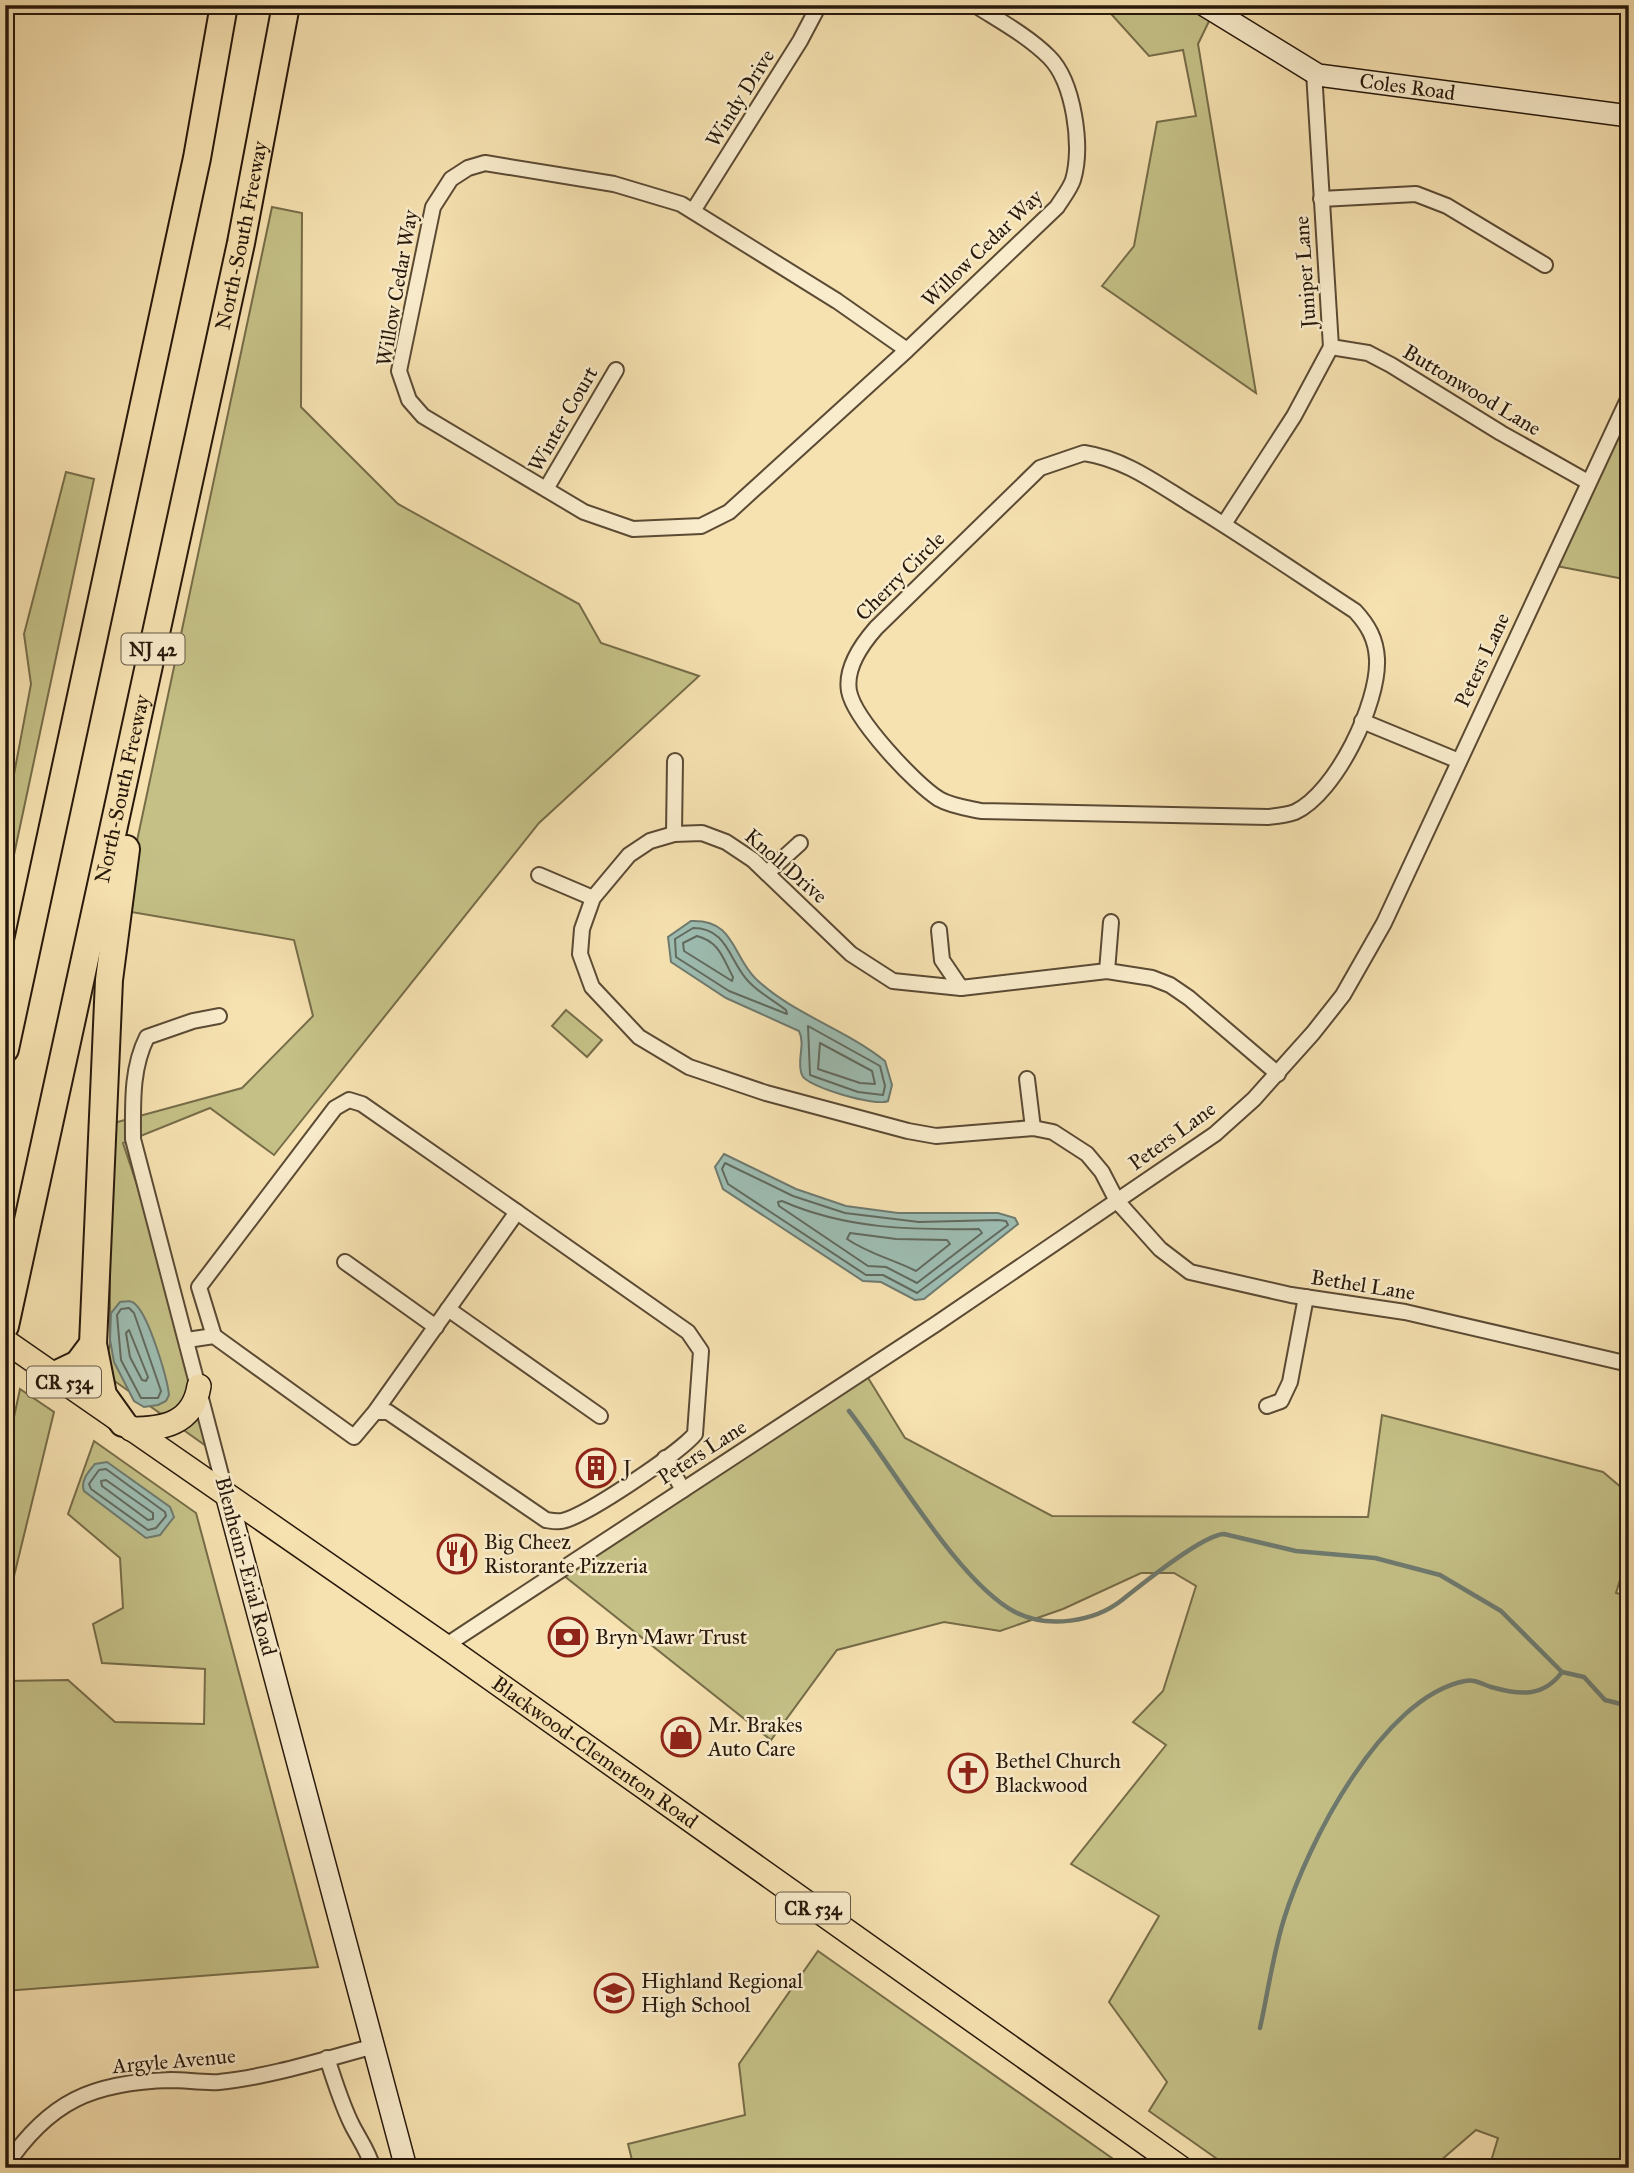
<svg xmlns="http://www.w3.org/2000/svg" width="1634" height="2173" viewBox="0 0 1634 2173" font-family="'IM FELL Great Primer',serif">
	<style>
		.green { fill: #c4c086; stroke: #766c48; stroke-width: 2 }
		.water { fill: #9dbcb1; stroke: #6e7a6f; stroke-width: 2 }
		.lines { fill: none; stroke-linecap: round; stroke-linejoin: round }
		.shore { stroke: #626a5e; stroke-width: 2 }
		.stream { stroke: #6e7a6f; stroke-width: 4.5 }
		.street-casing { stroke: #5b4a34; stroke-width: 18 }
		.secondary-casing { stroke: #27180b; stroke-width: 24 }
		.primary-casing { stroke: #27180b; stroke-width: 26 }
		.highway-casing { stroke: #27180b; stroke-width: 30 }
		.street { stroke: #f9eccc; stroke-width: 14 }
		.secondary { stroke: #f9eccc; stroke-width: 21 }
		.primary { stroke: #f6e1b0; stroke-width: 23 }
		.highway { stroke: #f6e1b0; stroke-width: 26 }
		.labels { text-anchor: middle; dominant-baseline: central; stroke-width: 5; stroke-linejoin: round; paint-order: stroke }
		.shield { fill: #f9eccc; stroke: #665845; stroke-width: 2 }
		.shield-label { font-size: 19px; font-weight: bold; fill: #27180b }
		.street-label { font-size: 21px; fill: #27180b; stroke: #f9eccc }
		.poi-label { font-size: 21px; fill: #27180b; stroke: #f9eccc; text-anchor: start }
	</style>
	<rect width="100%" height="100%" fill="#f6e1b0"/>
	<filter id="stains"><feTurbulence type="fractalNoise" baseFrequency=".00286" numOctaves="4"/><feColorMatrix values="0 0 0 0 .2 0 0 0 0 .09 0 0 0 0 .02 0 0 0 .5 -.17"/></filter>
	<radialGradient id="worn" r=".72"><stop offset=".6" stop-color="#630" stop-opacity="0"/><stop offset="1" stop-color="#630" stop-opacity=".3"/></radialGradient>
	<g class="green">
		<path d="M1103,5h98l12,8 -15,31 58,349 -154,-107 32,-40 23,-124 39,-6 -13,-66 -34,6z"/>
		<path d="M272,207l30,6 -1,194 97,97 181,100 22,39 98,33 -160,147 -265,332 -64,-47 -87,35 41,123 52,187 -117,-83 11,-24v-222l132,-36 71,-72 -19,-76 -168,-29 -5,5z"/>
		<path d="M1629,395v185l-83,-16z"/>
		<path d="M66,472l28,7 -89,418v-75l26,-138 -7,-50z"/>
		<path d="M566,1010l36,30 -15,17 -35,-31z"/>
		<path d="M862,1368l43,70 147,78 316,1 14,-102 221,57 26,22v56l-13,43 13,3v572h-140l9,-30 -22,-8 -44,38h-202l-81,-57 18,-29 -58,-80 50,-86 -88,-52 95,-119 -33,-23 30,-31 33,-105 -22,-13h-33l-78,36 -63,22 -56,-9 -107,28 -66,90 -213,-169z"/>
		<path d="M20,1389l34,23 -49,201v-154z"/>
		<path d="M94,1441l102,72 122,454 -313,24v-310l63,-1 47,42 89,2 1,-55 -103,-6 -9,-39 30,-16 -3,-50 -52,-44z"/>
		<path d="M818,1951l308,217h-492l-6,-24 117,-29 -6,-51z"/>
	</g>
	<g class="water">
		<path d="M691,921c44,-2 41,35 65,58 37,35 89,50 129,82l7,24 -4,16c-11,6 -82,-14 -86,-26 -6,-14 4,-30 -3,-44l-73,-33 -55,-36 -3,-25z"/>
		<path d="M724,1154l72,35 50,17 52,7h100l17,5 3,6 -94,75 -9,1 -34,-18 -18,-1 -140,-92 -8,-22z"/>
		<path d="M120,1302c7,-1 12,-2 16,3 13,12 31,72 33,90l-3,6 -8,4 -14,2 -10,-6 -20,-39 -4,-22 1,-27z"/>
		<path d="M107,1462l63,45 4,10 -14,18 -14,3 -62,-47c-4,-10 5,-20 11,-27z"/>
	</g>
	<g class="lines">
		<g class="shore">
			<path d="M693,928c36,0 36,35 57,55 11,11 24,18 36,27l1,4 -58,-23 -53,-34 -1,-18z"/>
			<path d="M697,936c23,6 26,23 36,41l-1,4 -48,-30 -1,-8z"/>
			<path d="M808,1026l72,40 5,20 -2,9 -25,-3 -48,-17z"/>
			<path d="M820,1043l52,28 3,13 -15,-1 -42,-14z"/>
			<path d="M725,1163l68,33 52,17 74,9 79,-2 8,1 2,4 -91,68 -34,-18h-17l-138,-91 -6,-15z"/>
			<path d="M782,1201c64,28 128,29 197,28l3,4 -65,50 -31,-16 -18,-1 -89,-60 -1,-4z"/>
			<path d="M850,1233l46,6 51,1 3,4 -34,27c-24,-12 -47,-17 -69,-32z"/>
			<path d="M129,1308l5,5 27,78 -3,7h-17l-20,-38 -4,-45 4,-6z"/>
			<path d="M129,1330l19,47 -2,4 -4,-1 -12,-23 -4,-24z"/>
			<path d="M106,1469l59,43 1,4 -10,12 -8,2 -57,-41 -2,-5 10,-14z"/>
			<path d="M106,1480l47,33v6l-5,1 -46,-34 -1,-5z"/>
		</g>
		<g class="stream">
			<path d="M849,1411c42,53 109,171 166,201 33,17 79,10 107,-12 19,-15 80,-65 102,-66l72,17 79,7 65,17 61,36 61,61 22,5 21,23 16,4 8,-6"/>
			<path d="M1260,2028c8,-36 13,-74 24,-109 23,-75 98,-222 181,-238 10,-2 17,3 26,6 28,8 52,11 71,-15"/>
		</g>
		<defs>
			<g id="street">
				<path d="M1321,199l95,-5 31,12 98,59"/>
				<path d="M693,211l107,-170 19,-36"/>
				<path d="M1331,347l37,6 23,12 110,68 87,49"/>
				<path d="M907,350l-70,-49 -156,-97 -67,-20 -129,-21 -17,5 -17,11 -18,28 -34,164 10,29 14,16 161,96 49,17 68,-3 28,-14 178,-162 150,-143c5,-8 13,-18 16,-27 10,-33 1,-98 -24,-123 -21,-21 -49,-36 -74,-52"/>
				<path d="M1084,453c40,6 71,29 105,50 56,34 111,72 166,108 13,14 21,28 22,48 2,44 -41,134 -82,153 -8,3 -18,4 -27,5l-287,-6c-14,-3 -30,-5 -42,-12 -24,-15 -85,-80 -90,-108 -4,-23 13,-47 27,-63l164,-160z"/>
				<path d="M546,489l70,-119"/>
				<path d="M1224,524l70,-108 37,-69 -17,-275"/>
				<path d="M1362,721l97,40"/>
				<path d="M674,834l1,-73"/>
				<path d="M767,873l33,-30"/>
				<path d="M539,875l54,23"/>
				<path d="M939,930l3,30 19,28"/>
				<path d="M1107,971l4,-49"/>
				<path d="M219,1016l-26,5 -46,16c-16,32 -14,67 -14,102l93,355"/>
				<path d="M1278,1074l-89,-76 -19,-13 -18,-7 -45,-7 -146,17 -68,-7 -42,-27 -98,-94 -27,-18 -24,-9 -28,1 -24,7 -21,14 -36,43 -11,31 -2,25 12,33 47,50 50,30 77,26 142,38 28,5 97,-8 20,4 34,22 15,18 15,29 43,48 30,23 101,23 114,17 224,52"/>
				<path d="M1027,1079l6,49"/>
				<path d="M345,1262l91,65"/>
				<path d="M448,1309l152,107"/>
				<path d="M214,1336l-15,-49 136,-179 14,-8 13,4 155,108"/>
				<path d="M187,1340l27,-4 140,101 21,-25h13l158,108c6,1 11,2 16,1 24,-5 117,-68 133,-87l6,-83 -13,-19 -171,-120 -142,200"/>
				<path d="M1267,1406l14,-5 9,-19 16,-85"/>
				<path d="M665,1458l18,32"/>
				<path d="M445,1646l491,-322 279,-190 39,-35 59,-66 30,-38 41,-72 245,-526"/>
				<path d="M327,2058c8,24 15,48 26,69 8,15 15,24 20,41"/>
				<path d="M5,2167c44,-66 88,-85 166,-87 15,0 32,3 48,2 50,-5 106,-23 156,-36"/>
			</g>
			<g id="secondary">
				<path id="s1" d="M1204,5l114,70 311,41"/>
				<path d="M226,1494l180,674"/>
			</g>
			<g id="primary">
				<path id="s2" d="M5,1341l440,305 736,522"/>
				<path d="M131,1429c32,0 62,-5 68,-43"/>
			</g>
			<g id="highway">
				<path d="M5,1049l192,-891 27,-153"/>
				<path id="s3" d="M5,1326l236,-1083 45,-238"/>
				<path d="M93,1344l10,51 20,28"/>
				<path d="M55,1375l23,-11 15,-20 16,-364 17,-131"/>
			</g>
		</defs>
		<use href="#street" class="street-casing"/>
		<use href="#secondary" class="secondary-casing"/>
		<use href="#primary" class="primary-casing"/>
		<use href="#highway" class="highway-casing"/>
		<use href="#street" class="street"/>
		<use href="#secondary" class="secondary"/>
		<use href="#primary" class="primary"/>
		<use href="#highway" class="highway"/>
	</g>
	<defs>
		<symbol id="building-ring" viewBox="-11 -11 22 22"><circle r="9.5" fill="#f9eccc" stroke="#8f2418" stroke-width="1.5"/><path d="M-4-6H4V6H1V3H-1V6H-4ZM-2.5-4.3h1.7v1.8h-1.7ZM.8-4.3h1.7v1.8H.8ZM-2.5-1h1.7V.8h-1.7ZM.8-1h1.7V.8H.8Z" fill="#8f2418"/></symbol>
		<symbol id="restaurant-ring" viewBox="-11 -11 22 22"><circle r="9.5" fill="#f9eccc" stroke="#8f2418" stroke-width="1.5"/><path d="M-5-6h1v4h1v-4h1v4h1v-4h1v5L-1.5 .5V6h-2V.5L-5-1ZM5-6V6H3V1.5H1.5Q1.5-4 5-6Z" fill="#8f2418"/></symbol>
		<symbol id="bank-ring" viewBox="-11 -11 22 22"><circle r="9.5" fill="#f9eccc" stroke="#8f2418" stroke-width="1.5"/><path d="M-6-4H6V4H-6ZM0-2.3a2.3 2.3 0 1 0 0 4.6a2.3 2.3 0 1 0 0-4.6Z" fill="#8f2418"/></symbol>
		<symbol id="shop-ring" viewBox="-11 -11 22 22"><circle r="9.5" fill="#f9eccc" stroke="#8f2418" stroke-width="1.5"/><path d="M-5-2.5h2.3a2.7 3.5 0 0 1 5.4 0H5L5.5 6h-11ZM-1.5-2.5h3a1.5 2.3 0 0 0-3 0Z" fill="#8f2418"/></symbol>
		<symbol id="church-ring" viewBox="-11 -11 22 22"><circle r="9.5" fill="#f9eccc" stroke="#8f2418" stroke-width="1.5"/><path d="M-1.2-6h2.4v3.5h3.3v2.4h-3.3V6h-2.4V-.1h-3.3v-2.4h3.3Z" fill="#8f2418"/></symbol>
		<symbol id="school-ring" viewBox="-11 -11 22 22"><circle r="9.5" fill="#f9eccc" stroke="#8f2418" stroke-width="1.5"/><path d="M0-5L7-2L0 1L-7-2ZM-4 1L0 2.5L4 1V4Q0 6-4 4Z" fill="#8f2418"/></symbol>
	</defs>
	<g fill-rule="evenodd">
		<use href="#building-ring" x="574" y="1446" width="44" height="44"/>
		<use href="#restaurant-ring" x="435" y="1532" width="44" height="44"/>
		<use href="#bank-ring" x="546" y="1615" width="44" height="44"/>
		<use href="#shop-ring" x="659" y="1715" width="44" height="44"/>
		<use href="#church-ring" x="946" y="1751" width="44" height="44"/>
		<use href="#school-ring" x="592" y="1971" width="44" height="44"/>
	</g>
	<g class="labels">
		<g class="shield">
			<rect x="121.5" y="633.5" width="63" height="31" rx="5"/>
			<rect x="27" y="1366.5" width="74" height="31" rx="5"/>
			<rect x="776" y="1892.5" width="74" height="31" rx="5"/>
		</g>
		<g class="shield-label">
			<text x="153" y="649">NJ 42</text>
			<text x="64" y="1382">CR 534</text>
			<text x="813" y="1908">CR 534</text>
		</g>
		<g class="street-label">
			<text stroke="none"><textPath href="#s1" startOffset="224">Coles Road</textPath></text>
			<text transform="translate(740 98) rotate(-58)">Windy Drive</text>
			<text stroke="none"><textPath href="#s3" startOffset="1116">North-South Freeway</textPath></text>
			<text transform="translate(982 248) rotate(-44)">Willow Cedar Way</text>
			<text transform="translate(1305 272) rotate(-94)">Juniper Lane</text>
			<text transform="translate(397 288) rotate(-80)">Willow Cedar Way</text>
			<text transform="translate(1472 390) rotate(31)">Buttonwood Lane</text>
			<text transform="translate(563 419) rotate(-60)">Winter Court</text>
			<text transform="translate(900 576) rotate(-45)">Cherry Circle</text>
			<text transform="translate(1482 660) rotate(-65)">Peters Lane</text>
			<text stroke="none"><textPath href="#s3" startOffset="550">North-South Freeway</textPath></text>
			<text transform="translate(786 866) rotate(41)">Knoll Drive</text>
			<text transform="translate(1172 1136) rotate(-36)">Peters Lane</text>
			<text transform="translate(1363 1285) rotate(9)">Bethel Lane</text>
			<text transform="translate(702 1452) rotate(-33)">Peters Lane</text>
			<text transform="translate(246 1566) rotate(75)">Blenheim-Erial Road</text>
			<text stroke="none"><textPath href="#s2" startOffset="719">Blackwood-Clementon Road</textPath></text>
			<text transform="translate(174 2061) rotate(-5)">Argyle Avenue</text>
		</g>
		<g class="poi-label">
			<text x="623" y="1468">J</text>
			<text x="484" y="1542">Big Cheez<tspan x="484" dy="24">Ristorante Pizzeria</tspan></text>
			<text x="595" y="1637">Bryn Mawr Trust</text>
			<text x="708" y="1725">Mr. Brakes<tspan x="708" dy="24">Auto Care</tspan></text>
			<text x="995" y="1761">Bethel Church<tspan x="995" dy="24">Blackwood</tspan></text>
			<text x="641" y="1981">Highland Regional<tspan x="641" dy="24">High School</tspan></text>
		</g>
	</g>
	<rect width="1634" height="2173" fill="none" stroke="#f6e1b0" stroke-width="28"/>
	<rect x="7" y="7" width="1620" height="2159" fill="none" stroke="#27180b" stroke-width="3.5"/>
	<rect x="14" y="14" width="1606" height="2145" fill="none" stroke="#27180b" stroke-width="2"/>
	<rect width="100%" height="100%" filter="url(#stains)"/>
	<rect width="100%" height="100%" fill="url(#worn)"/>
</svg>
